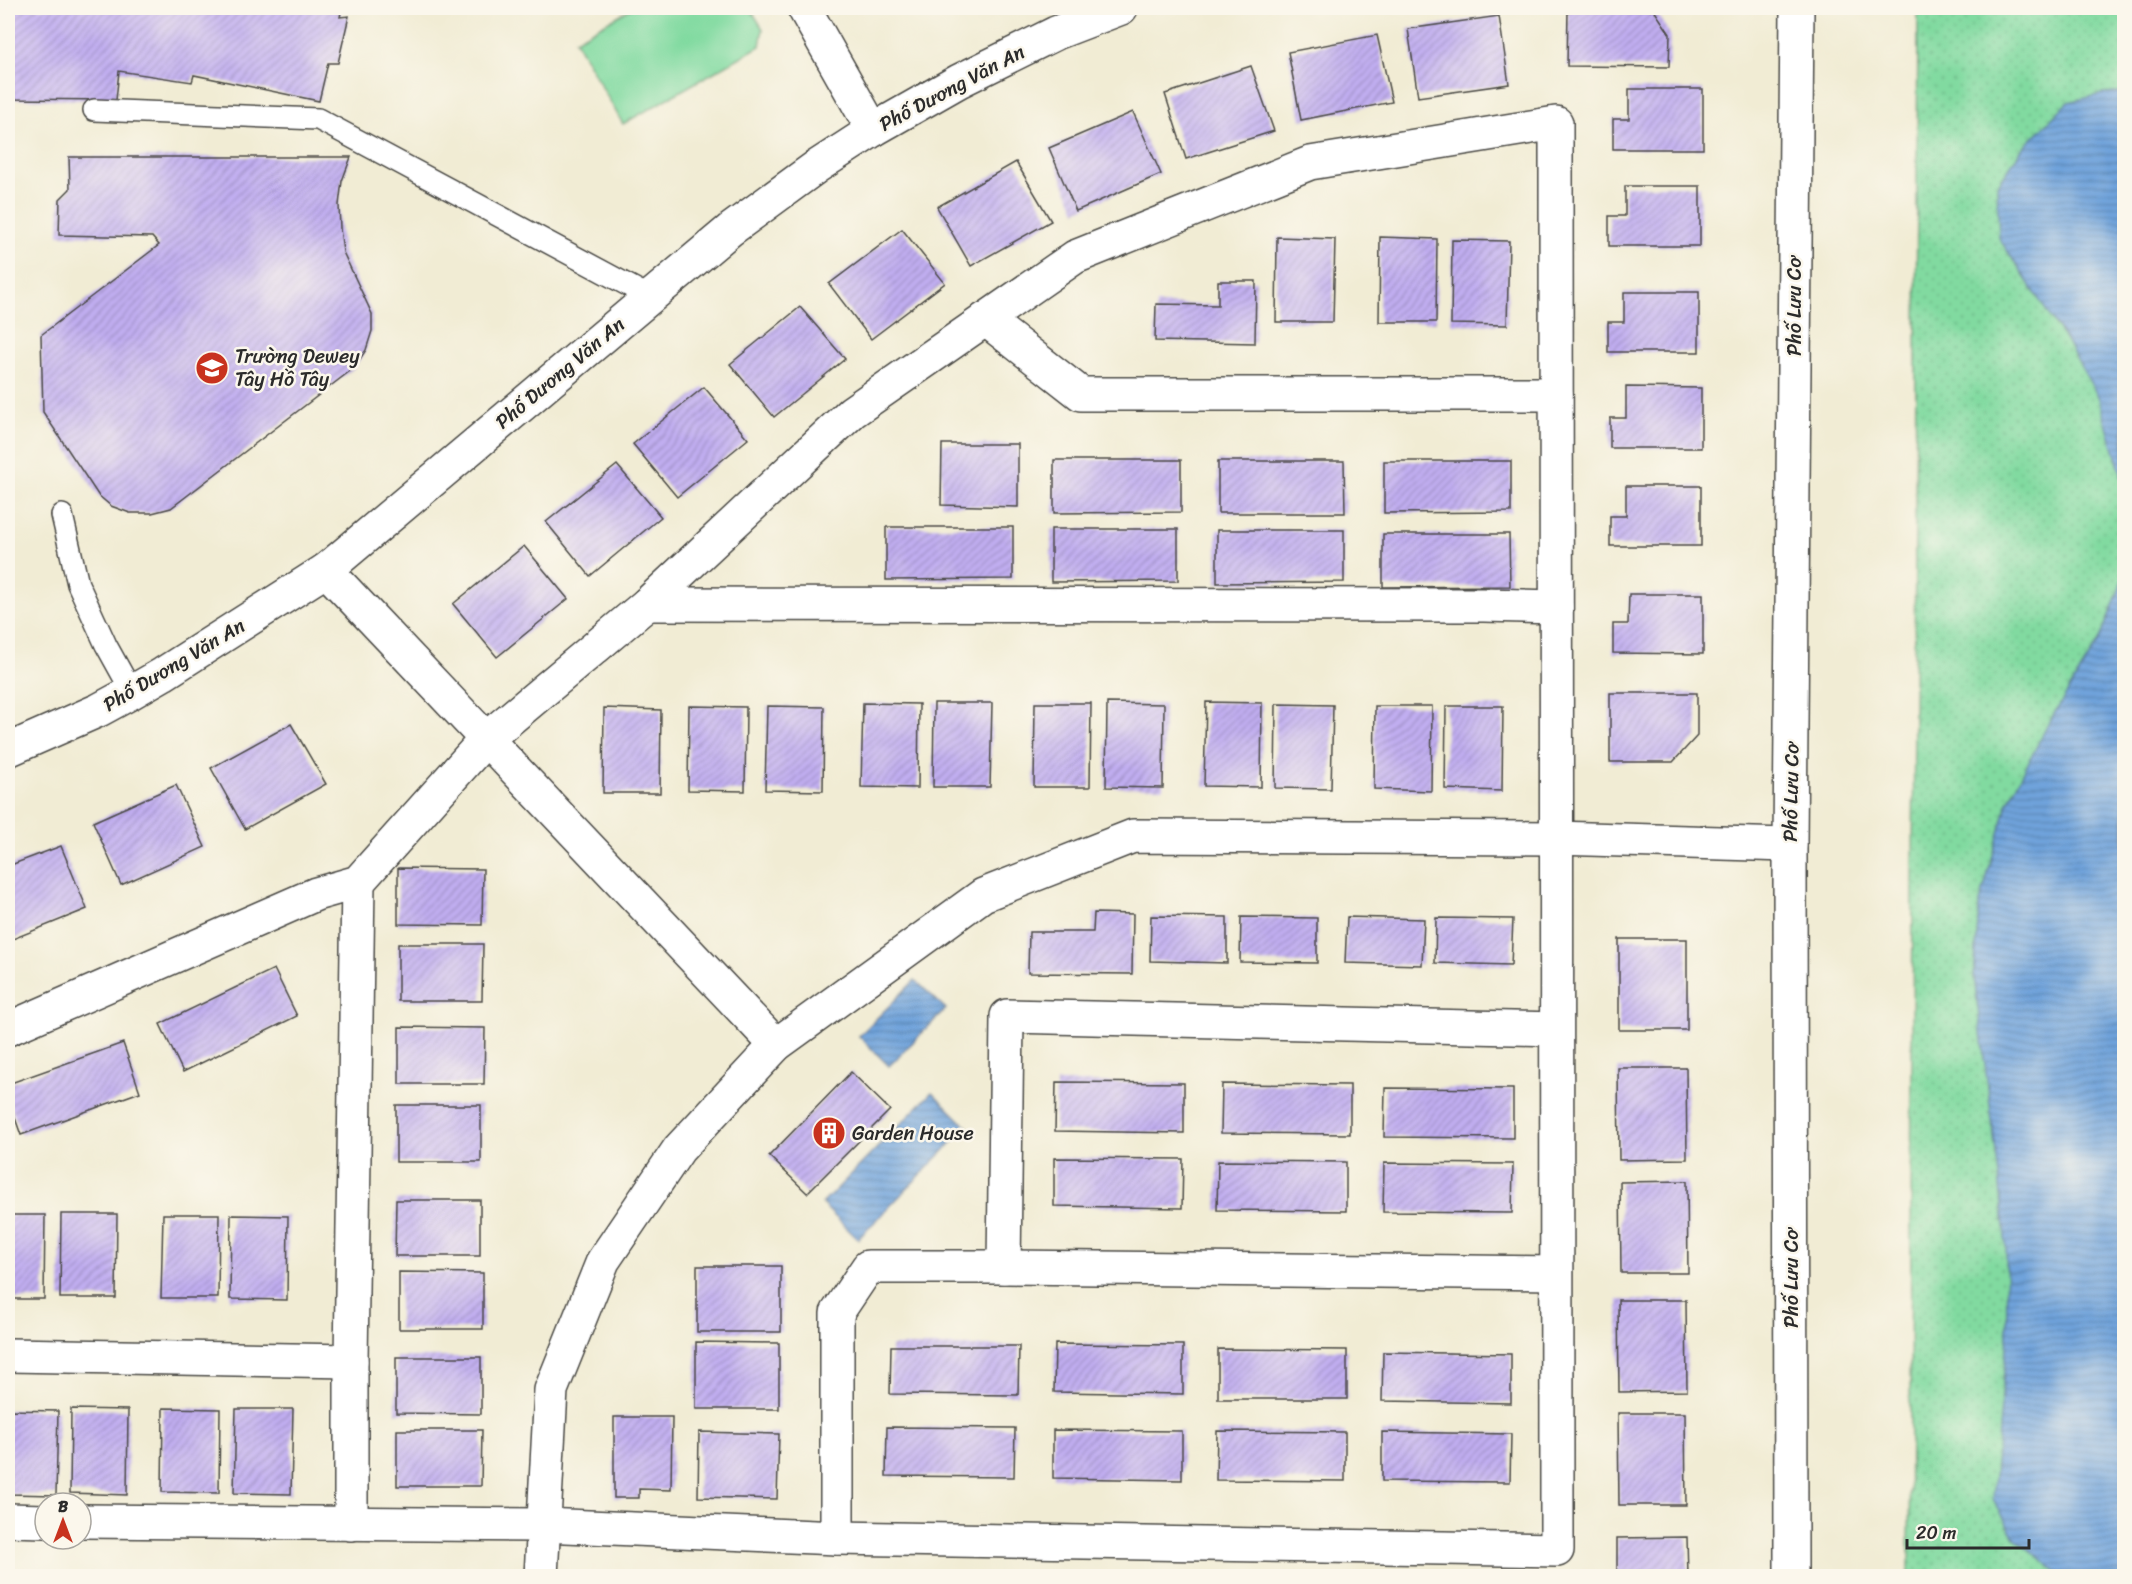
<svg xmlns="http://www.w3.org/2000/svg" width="2132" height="1584" viewBox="0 0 2132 1584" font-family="Sriracha,sans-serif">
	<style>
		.park { fill: url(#park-dots); stroke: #568266; stroke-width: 1.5 }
		.pitch { fill: #81daa0; stroke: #568266; stroke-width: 1.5 }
		.water { fill: url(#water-rules); stroke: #4d6783; stroke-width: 1.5 }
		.building { fill: url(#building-hatch) }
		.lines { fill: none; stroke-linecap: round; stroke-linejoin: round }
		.service-casing { stroke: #494844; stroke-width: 24 }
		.minor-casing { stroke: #494844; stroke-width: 36 }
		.service { stroke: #fff; stroke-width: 21 }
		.minor { stroke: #fff; stroke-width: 33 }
		.labels { text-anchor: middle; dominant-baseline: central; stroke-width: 5; stroke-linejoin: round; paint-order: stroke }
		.street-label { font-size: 20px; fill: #2b2b2b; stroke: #fbf7ec }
		.poi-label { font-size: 20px; fill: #2b2b2b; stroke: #fbf7ec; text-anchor: start }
	</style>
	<defs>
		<pattern id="park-dots" width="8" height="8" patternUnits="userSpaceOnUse" patternTransform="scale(1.5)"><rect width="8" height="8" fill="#81daa0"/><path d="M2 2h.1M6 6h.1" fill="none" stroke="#70bb8a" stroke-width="1.8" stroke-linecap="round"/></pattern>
		<pattern id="water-rules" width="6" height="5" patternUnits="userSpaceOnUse" patternTransform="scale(1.5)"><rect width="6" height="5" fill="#6fa3db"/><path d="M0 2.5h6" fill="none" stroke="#5b85b2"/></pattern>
		<pattern id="building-hatch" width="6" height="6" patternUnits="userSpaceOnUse" patternTransform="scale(1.5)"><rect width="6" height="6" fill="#c1aef1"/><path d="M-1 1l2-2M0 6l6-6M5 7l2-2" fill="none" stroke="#9d8ec3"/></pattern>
	</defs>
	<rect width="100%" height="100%" fill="#fbf7ec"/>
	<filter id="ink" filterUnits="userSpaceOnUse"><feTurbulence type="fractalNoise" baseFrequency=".0167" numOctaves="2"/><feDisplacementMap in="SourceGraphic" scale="12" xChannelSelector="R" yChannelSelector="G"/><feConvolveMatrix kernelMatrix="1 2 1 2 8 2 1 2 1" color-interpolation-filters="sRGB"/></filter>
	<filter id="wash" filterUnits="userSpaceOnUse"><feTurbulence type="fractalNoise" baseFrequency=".008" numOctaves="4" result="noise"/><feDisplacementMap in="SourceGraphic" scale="24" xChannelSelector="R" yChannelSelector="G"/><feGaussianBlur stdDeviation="1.35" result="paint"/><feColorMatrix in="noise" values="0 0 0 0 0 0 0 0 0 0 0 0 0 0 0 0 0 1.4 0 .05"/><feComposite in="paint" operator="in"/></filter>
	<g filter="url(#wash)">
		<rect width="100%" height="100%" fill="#f1ecd4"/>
		<path class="park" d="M1918,8h206v1568h-215z"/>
		<path class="pitch" d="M632,8h118l13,21 -3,17 -137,78 -48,-84z"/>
		<g class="water">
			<path d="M2112,92h12v392l-26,-88 -32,-55 -67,-103 -2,-52 24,-36 47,-48z"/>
			<path d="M2124,577v999h-62l-46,-37 -23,-40 14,-163 -1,-88 -7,-71 -25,-200 5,-71 28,-102 42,-82 50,-81z"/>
			<path d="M915,980l31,29 -57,57 -30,-30z"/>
			<path d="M932,1092l35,35 -109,112 -36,-35z"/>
		</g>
		<g id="blocks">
			<g class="building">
				<path d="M8,8h334l-2,9 9,-1 -11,47h-10l-9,38 -125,-26 -2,7 -73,-11 -3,29 -108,-1z"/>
				<path d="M1568,10h86l16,24 -1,33 -102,-1z"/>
				<path d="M1499,16l10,68 -91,13 -10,-68z"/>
				<path d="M1377,35l15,67 -91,18 -13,-68z"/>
				<path d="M1251,66l23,65 -88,28 -21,-65z"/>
				<path d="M1629,89h74v60h-90v-30h16z"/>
				<path d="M1133,112l28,62 -85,37 -27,-63z"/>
				<path d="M69,157h282l-9,24 -3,24 1,23 3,24 29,62v17l-6,19 -12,18 -183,140 -19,5h-22l-19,-7 -13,-11 -55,-83 -2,-77 118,-90 -7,-8 -93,-2 1,-36 10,-10z"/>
				<path d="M1016,162l35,59 -80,45 -34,-59z"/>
				<path d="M1625,186h75v60h-91v-30h16z"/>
				<path d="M902,229l43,54 -74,56 -42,-55z"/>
				<path d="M1277,237l58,2 -2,83h-57z"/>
				<path d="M1380,237l57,2 -1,83h-57z"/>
				<path d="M1452,240l57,1 -2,84 -56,-1z"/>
				<path d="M1218,281h38l-1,62 -100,-2 1,-37 62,1z"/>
				<path d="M1624,292h75v60h-91v-30h16z"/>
				<path d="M800,307l45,52 -71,58 -44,-53z"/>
				<path d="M704,387l44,52 -71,58 -44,-53z"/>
				<path d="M1626,387l75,1v60h-91v-30h16z"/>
				<path d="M942,444h76v63l-77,-2z"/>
				<path d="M1054,460h127v52l-127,1z"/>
				<path d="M1218,461h126l1,52h-127z"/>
				<path d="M1384,461h127v51l-127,1z"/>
				<path d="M617,465l44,52 -71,59 -44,-54z"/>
				<path d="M1626,486h75v60h-91v-30h16z"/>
				<path d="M886,527h127v52l-127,1z"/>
				<path d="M1051,529h127v52l-127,1z"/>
				<path d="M1217,530h127v52l-127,1z"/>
				<path d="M1383,534h126l1,52 -127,1z"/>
				<path d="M524,546l44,53 -71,58 -44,-53z"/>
				<path d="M1629,594h74v60l-90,-1v-29h15z"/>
				<path d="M1610,693h87v43l-24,26h-63z"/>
				<path d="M1206,702l56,1 -1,84 -57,-1z"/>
				<path d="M863,703l56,1 -1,84 -57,-1z"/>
				<path d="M934,703h58l-2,84h-57z"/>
				<path d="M1035,703h56l-1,84h-56z"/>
				<path d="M1107,703l57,1 -1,84 -57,-1z"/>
				<path d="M1276,704l57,1 -2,84 -56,-1z"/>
				<path d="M689,706l57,1 -1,84 -57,-1z"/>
				<path d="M767,706l57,1 -1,84 -58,-1z"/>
				<path d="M1375,706h57l-1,85 -57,-2z"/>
				<path d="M1446,706h57l-1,85 -57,-2z"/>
				<path d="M604,708l57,2 -1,83h-57z"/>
				<path d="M291,724l35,60 -81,45 -34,-61z"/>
				<path d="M176,785l29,62 -84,38 -28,-63z"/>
				<path d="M61,846l26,63 -79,32v-75z"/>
				<path d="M398,868l85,1 -1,56 -84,-1z"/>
				<path d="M1094,913l39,1 -1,60 -104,-1 1,-41h64z"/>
				<path d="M1151,916l76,1v46l-77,-2z"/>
				<path d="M1241,917l76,1v45l-77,-1z"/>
				<path d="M1347,917l77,2 -2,46 -77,-2z"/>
				<path d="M1436,918l77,1 -2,46 -76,-2z"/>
				<rect x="1619" y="939" width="68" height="91"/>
				<path d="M398,944h85l-1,57h-84z"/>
				<path d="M274,969l23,47 -114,56 -23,-48z"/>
				<path d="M399,1027l86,1 -1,56h-85z"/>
				<path d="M123,1043l17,49 -119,43 -13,-37v-14z"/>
				<path d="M1618,1068h68l1,91 -68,1z"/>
				<path d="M851,1072l39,38 -83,83 -38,-37z"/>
				<path d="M1056,1082l128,1v50l-129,-2z"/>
				<path d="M1222,1084l128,1v49l-129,-1z"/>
				<path d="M1385,1088l128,1v49l-129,-1z"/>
				<rect x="396" y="1105" width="85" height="57"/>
				<path d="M1054,1158l129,1 -1,49 -128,-2z"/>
				<path d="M1218,1161l128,1v49l-129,-1z"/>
				<path d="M1384,1163l129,1 -1,49 -129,-1z"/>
				<path d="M1687,1181l1,92h-67l-1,-91z"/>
				<path d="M396,1200h84v56h-85z"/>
				<path d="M61,1214h56l-1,84h-56z"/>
				<path d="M163,1214h56l-1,84h-57z"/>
				<path d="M8,1215h37l-1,84h-36z"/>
				<path d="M231,1215l57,1 -1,84 -57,-1z"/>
				<rect x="697" y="1266" width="84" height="66"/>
				<path d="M399,1272l84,1v56h-84z"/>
				<path d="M1618,1300h68l1,91 -68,1z"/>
				<path d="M696,1342l83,1v66h-83z"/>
				<path d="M1055,1344l128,1v49l-129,-2z"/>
				<path d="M891,1346h128l-1,49 -128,-1z"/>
				<path d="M1218,1349l129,1v49h-129z"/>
				<path d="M1383,1352l128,2v49l-129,-2z"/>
				<path d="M396,1357h85v57l-85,-1z"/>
				<path d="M163,1408l57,1 -1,84 -57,-1z"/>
				<path d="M71,1409l57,1 -1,85 -57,-2z"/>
				<path d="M236,1409h57l-2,85 -57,-1z"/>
				<path d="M8,1410l50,1 -2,84 -48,-1z"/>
				<path d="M1618,1413h67l1,92h-67z"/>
				<path d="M614,1417h58l-1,73 -32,-1v9h-25z"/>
				<path d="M887,1427l128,1 -1,49 -128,-1z"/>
				<path d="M397,1430h85l-1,56h-84z"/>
				<path d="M1053,1430l129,1v49l-129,-2z"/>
				<path d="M1217,1431l128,1v49l-129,-1z"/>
				<path d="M699,1432l80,2 -2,65 -79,-2z"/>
				<path d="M1382,1432l129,2 -1,48 -128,-1z"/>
				<path d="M1687,1537l1,39h-71v-38z"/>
			</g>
		</g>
	</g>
	<g filter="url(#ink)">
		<use href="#blocks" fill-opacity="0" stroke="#494844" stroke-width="1.5"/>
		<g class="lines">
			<defs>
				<g id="service">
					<path d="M94,110l224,9 332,178"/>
					<path d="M62,515l16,69 28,61 26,47"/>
				</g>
				<g id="minor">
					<path d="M804,8l69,122"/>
					<path d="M985,319l96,75h475"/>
					<path d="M326,570l450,475"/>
					<path d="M647,604l837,1 72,2"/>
					<path d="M8,750l91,-40 33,-18 31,-18 163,-104 404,-340 86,-63 57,-37 86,-49 97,-48 65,-25"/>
					<path d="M8,1029l308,-135 42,-12 128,-143 161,-135 205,-192 223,-155 235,-94 246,-40 1,1427 -720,-12 -294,-13 -462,-4"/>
					<path d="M1004,1267l3,-251 549,13"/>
					<path d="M8,1355l343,6"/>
					<path d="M8,1520l37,1"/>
					<path d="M351,1524v-163l7,-479"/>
					<path d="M837,1538v-225l31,-46h136l552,6"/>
					<path d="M541,1576l10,-186 52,-129 76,-112 97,-104 207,-150 150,-59 423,2 234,7"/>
					<path d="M1791,1576l-1,-731 7,-837"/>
				</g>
			</defs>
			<use href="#service" class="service-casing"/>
			<use href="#minor" class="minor-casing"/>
			<use href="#service" class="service"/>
			<use href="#minor" class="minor"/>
		</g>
	</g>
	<defs>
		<symbol id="school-disc" viewBox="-11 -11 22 22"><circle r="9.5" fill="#c8321e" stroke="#fbf7ec"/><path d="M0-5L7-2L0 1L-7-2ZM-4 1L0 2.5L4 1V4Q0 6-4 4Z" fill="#fff"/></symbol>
		<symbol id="building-disc" viewBox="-11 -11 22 22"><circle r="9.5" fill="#c8321e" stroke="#fbf7ec"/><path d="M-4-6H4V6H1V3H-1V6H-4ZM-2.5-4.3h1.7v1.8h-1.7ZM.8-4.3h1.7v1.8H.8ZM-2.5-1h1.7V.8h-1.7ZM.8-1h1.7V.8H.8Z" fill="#fff"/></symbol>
	</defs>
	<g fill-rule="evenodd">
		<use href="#school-disc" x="193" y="349" width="38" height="38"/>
		<use href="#building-disc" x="810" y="1114" width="38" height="38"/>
	</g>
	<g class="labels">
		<g class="street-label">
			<text transform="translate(952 88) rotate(-28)">Phố Dương Văn An</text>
			<text transform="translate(1794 306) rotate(-90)">Phố Lưu Cơ</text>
			<text transform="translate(560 373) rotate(-40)">Phố Dương Văn An</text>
			<text transform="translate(174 665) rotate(-31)">Phố Dương Văn An</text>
			<text transform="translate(1791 792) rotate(-89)">Phố Lưu Cơ</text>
			<text transform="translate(1791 1278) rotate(-90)">Phố Lưu Cơ</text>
		</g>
		<g class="poi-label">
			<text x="235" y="356">Trường Dewey<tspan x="235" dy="23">Tây Hồ Tây</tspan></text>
			<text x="852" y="1133">Garden House</text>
		</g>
	</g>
	<rect width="2132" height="1584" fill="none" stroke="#fbf7ec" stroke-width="30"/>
	<g transform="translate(63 1521)"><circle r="28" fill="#fbf7ec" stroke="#a8a59f" stroke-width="1.5"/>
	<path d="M0-4.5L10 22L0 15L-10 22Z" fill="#c8321e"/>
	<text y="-9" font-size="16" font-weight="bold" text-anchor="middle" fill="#2b2b2b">B</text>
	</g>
	<path d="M1907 1539v9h122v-9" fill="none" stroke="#2b2b2b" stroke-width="3"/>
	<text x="1916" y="1539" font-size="18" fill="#2b2b2b" stroke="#fbf7ec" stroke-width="4.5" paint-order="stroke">20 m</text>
</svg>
